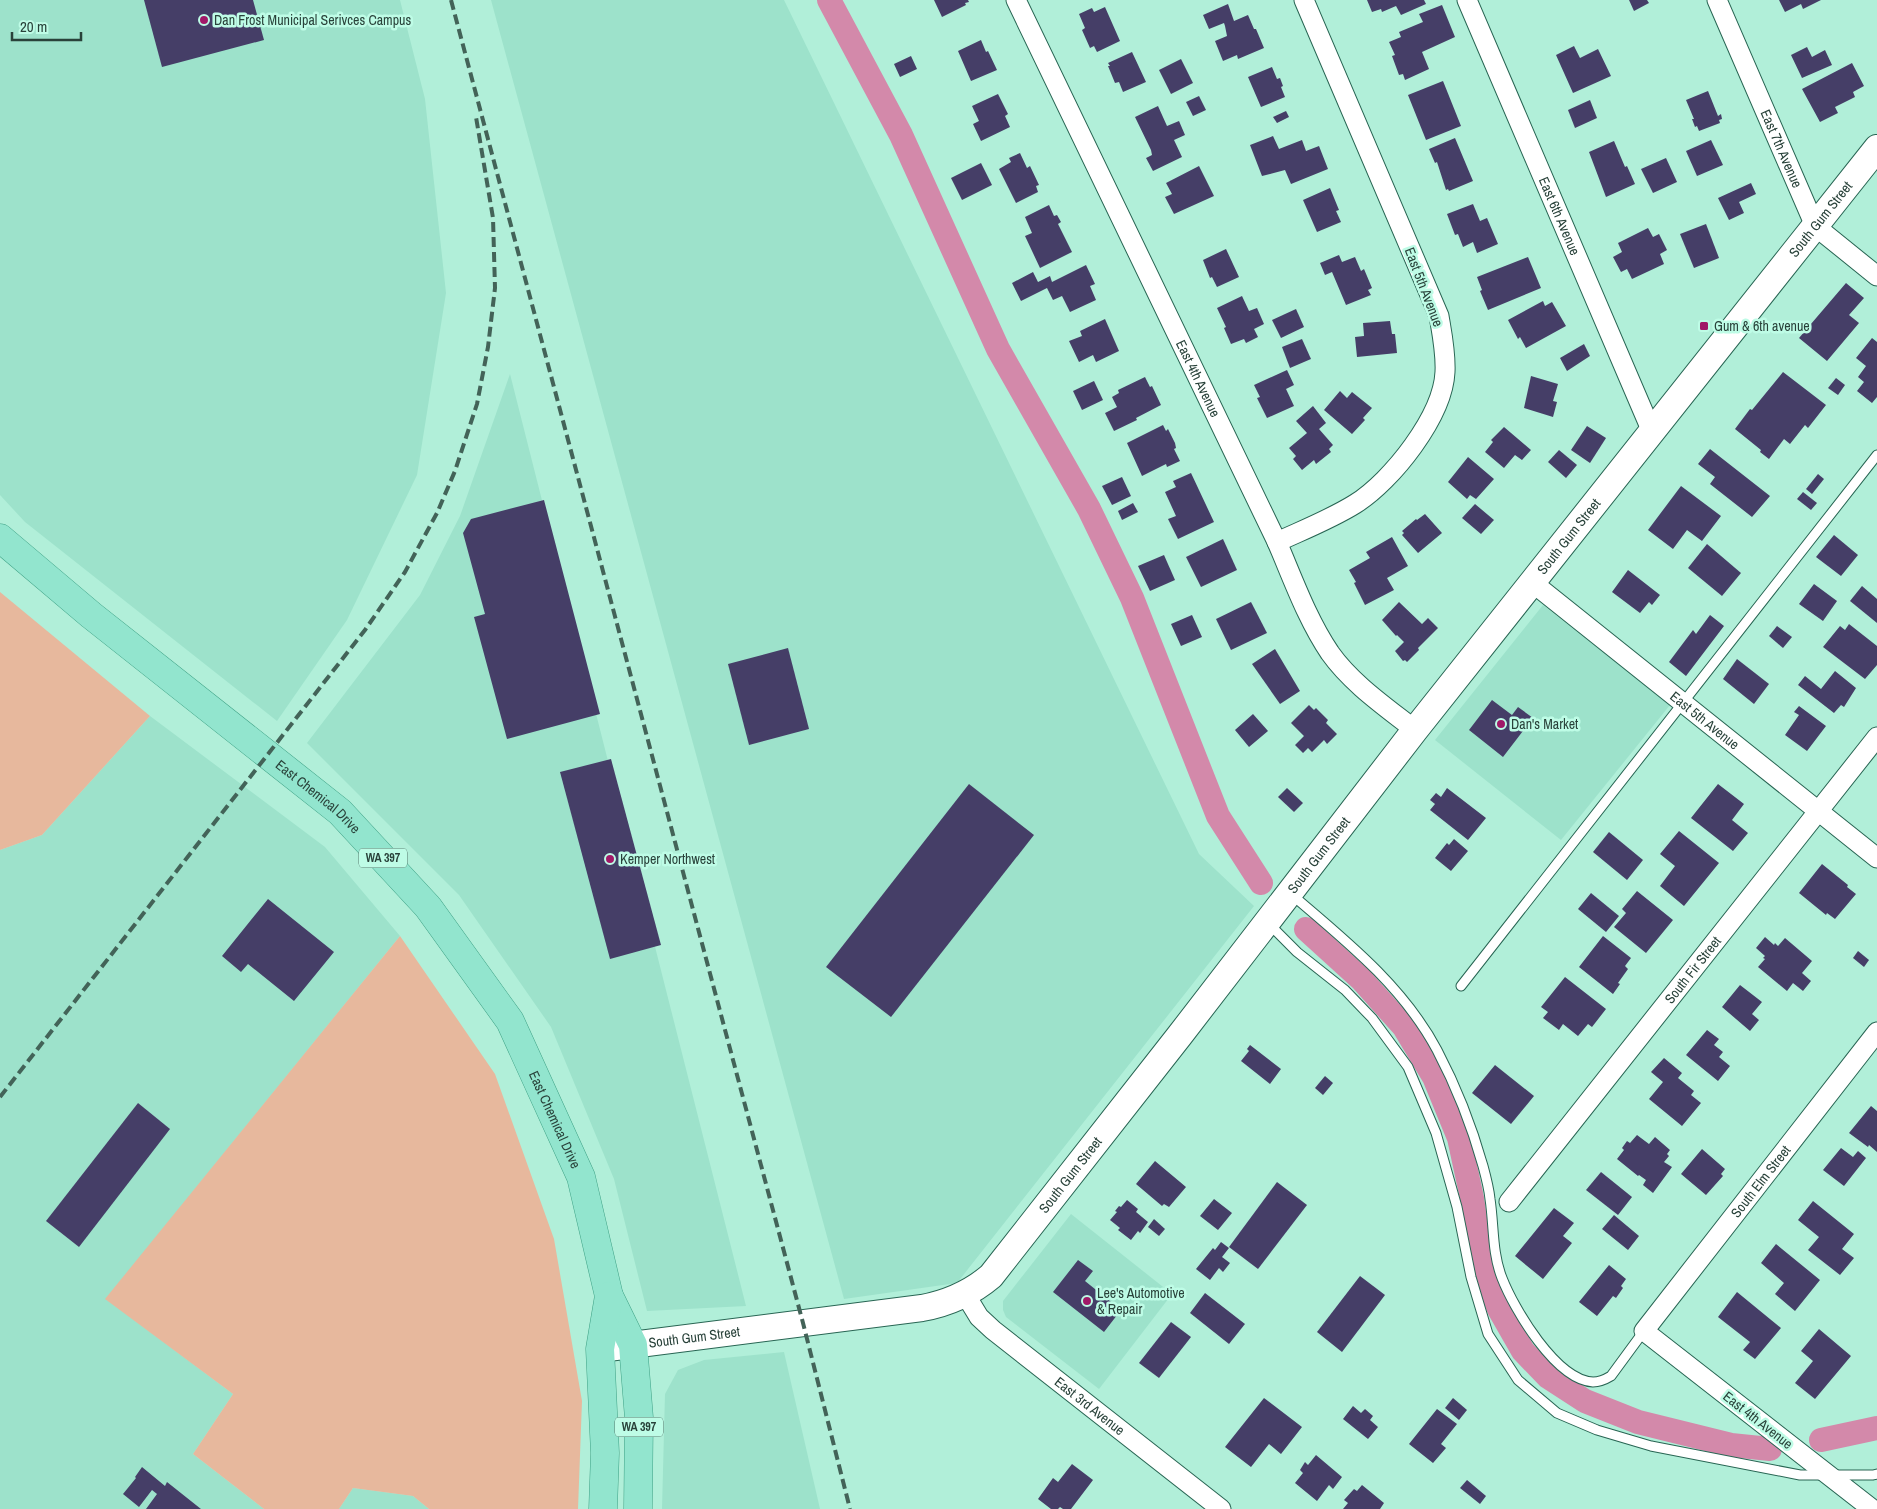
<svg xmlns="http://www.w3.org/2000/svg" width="1877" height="1509" viewBox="0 0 1877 1509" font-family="'Archivo Narrow',sans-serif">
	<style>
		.built { fill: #9de2cb }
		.green { fill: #e7b89d }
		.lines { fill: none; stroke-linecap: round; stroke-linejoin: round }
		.canal { stroke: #d389aa; stroke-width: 24 }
		.building { fill: #453e67 }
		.service-casing { stroke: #286553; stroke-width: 11 }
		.minor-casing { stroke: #286553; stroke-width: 21 }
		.secondary-casing { stroke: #286553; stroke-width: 28 }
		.primary-casing { stroke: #3ea185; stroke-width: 29 }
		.service { stroke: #fff; stroke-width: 9 }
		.minor { stroke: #fff; stroke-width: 19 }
		.secondary { stroke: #fff; stroke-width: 26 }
		.primary { stroke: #92e5ce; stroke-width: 28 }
		.rail { stroke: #436358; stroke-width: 4; stroke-dasharray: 10 5; stroke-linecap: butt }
		.poi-dot { fill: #a01968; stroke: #befce6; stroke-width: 2 }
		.labels { text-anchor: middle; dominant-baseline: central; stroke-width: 5; stroke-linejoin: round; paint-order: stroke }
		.shield { fill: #befce6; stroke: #567a6e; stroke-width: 1 }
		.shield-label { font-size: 12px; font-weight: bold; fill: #29423a }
		.poi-label { font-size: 14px; fill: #29423a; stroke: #befce6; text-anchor: start }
		.street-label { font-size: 14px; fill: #29423a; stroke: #befce6 }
	</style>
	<rect width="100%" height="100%" fill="#b1efd9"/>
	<g class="built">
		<path d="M0,0h400l25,99 21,194 -29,182 -70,145 -70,101 -252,-199 -25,-27z"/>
		<path d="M491,0h293l415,854 55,52 -297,377 -113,16z"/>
		<path d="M510,374l236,932 -99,5 -33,-132 -63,-152 -92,-132 -152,-152 113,-148 40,-79z"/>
		<path d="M1543,605l127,100 -109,135 -126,-100z"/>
		<path d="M150,716l175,131 75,89 -294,363 127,95 -40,60 71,55h-264v-659l42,-15z"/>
		<path d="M1071,1214l101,80 -73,95 -93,-72 -3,-7v-9z"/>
		<path d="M784,1352l36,157h-158l3,-115 13,-24 26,-10z"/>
		<path d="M353,1488l60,8 16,13h-90z"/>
	</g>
	<g class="green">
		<path d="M0,592l150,124 -108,119 -42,15z"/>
		<path d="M400,936l95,138 59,165 28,162 -4,108h-149l-16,-13 -60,-8 -14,21h-75l-71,-55 40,-60 -128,-95z"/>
	</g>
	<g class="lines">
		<g class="canal">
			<path d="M829,0l72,135 97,214 91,160 43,89 86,218 43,67"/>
			<path d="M1306,929l55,50 43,48 30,50 25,61 13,60 10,69 17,42 24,42 25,26 37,24 53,21 93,23 39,4"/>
			<path d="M1821,1440l56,-12"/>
		</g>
	</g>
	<g class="building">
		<path d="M144,0h109l11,40 -102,27z"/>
		<path d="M934,0h34l1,2 -4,1 1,2 -24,12z"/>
		<path d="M1367,0h57l2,4 -25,11 -5,-9 -14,6 -1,-3 -9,3z"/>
		<path d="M1629,0h18l2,3 -15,8z"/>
		<path d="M1779,0h42l-18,9 -2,-5 -16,8z"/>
		<path d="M1228,4l6,17 14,-6 6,14h2l8,19 -26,11 -1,-4 -14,6 -8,-20 12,-5 -2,-10 -1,-3 -15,6 -6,-14z"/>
		<path d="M1442,5l13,32 -33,15 7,17 -24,11 -2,-6 -4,1 -7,-19 3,-1 -6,-13 12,-5 -2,-5 24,-10 -4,-8z"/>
		<path d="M1105,7l15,34 -23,11 -3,-6 -4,2 -8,-18 3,-2 -6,-14 13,-6 2,4z"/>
		<path d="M981,40l5,12 2,-1 9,19 -26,11 -13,-30z"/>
		<path d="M1574,46l6,12 18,-9 13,27 -38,17 -17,-38z"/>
		<path d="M1807,47l5,10 13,-7 7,15 -30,13 -11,-23z"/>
		<path d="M1132,52l14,30 -23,10 -4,-10 -4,1 -7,-17h2l-2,-3z"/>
		<path d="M911,56l6,13 -17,8 -6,-13z"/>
		<path d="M1181,59l12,24 -22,11 -12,-24z"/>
		<path d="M1852,63l12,23 -11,6 2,5 -20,10 3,6 -18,9 -18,-33z"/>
		<path d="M1272,67l5,12 3,-1 3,8 -2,1 4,10 -24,10 -13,-30z"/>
		<path d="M1443,81l18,45 -35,14 -18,-45z"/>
		<path d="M1708,91l10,25 3,-2 1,5 -3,1 1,3 -21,8 -2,-5 -2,1 -3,-8h2l-8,-19z"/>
		<path d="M998,94l10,20 -3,2 5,11 -29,14 -8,-17 6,-3 -7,-15z"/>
		<path d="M1199,96l7,14 -13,6 -7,-14z"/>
		<path d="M1590,100l7,18 -22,10 -7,-18z"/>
		<path d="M1158,106l9,20 12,-5 6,14 -11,5 8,17 -29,14 -7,-13 6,-3 -1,-5 -16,-33z"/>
		<path d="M1286,111l3,6 -12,6 -4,-6z"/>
		<path d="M1273,136l6,13 23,-9 4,11 13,-5 9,23 -37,15 -6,-14 -23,6 -12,-31z"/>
		<path d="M1455,138l18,43 -24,10 -1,-2 -2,1 -9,-28 -2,1 -6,-14z"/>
		<path d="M1711,140l12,25 -26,11 -11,-25z"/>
		<path d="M1614,141l11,26 2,-1 8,18 -29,13 -17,-45z"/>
		<path d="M1020,153l7,15 3,-2 9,19 -3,1 2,6 -22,11 -17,-34 12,-7 -2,-4z"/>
		<path d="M1666,158l11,24 -24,11 -12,-24z"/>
		<path d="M981,163l11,22 -30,15 -11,-22z"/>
		<path d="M1199,166l15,30 -40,18 -9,-17 7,-3 -6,-11z"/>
		<path d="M1751,183l5,11 -17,8 5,11 -15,7 -11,-22z"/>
		<path d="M1330,188l9,22 -3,1 5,11 -24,10 -14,-32z"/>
		<path d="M1473,204l7,17 7,-3 11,26 -21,9 -4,-11 -10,5 -5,-13 -3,1 -8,-21z"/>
		<path d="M1049,205l5,11 3,-1 4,7 -3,2 14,28 -32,16 -15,-32 7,-3 -7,-16z"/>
		<path d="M1706,224l13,34 -25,10 -14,-34z"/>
		<path d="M1648,228l5,9 6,-3 8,16 -7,4 4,10 -32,15 -5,-10 -6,3 -8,-15 9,-5 -4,-9z"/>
		<path d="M1226,249l13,28 -22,10 -5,-10 -2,1 -7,-18z"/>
		<path d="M1339,255l3,7 13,-5 6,14 3,-2 8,19 -4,2 3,5 -25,10 -14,-33 -7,3 -5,-12z"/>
		<path d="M1528,257l13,31 -53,22 -8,-19 2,-1 -5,-13z"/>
		<path d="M1086,265l9,19 -5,2 6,14 -26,12 -8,-16 -9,4 -6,-12 -26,13 -9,-18 21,-11 5,10 12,-6 2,6z"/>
		<path d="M1846,283l18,15 -15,17 10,8 -32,38 -28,-23z"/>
		<path d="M1242,296l7,15 8,-3 7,16 -10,5 4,8 -12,6 -2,-4 -13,5 -7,-16 2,-1 -9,-19z"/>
		<path d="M1543,301l2,5 7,-4 14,24 -40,22 -6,-11 -2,2 -10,-19z"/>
		<path d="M1296,309l8,18 -23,11 -9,-18z"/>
		<path d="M1105,319l14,32 -23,11 -3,-7 -14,7 -10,-21 13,-5 -2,-5z"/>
		<path d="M1390,321l2,13h3l2,19 -40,4 -2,-20 9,-1 -1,-13z"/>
		<path d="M1872,338l5,4v55l-5,6 -15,-12 7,-9 -6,-5 8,-11 -10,-8z"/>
		<path d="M1302,339l9,20 -21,9 -8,-21z"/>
		<path d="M1584,344l6,12 -23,15 -7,-13z"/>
		<path d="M1287,370l7,15 -8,4 8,17 -27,12 -10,-20 3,-1 -6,-12z"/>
		<path d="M1783,372l43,33 -18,23 -3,-3 -15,19 -6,-5 -15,20 -9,-7 1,-2 -26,-21 15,-20 2,1z"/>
		<path d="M1531,376l27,8 -5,17 4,1 -4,15 -29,-9z"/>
		<path d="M1145,377l5,10 2,-1 9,19 -25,13 1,2 -23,11 -9,-18 12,-6 -5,-10 7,-4 -1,-3z"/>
		<path d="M1836,378l9,7 -7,10 -10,-7z"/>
		<path d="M1094,381l9,19 -21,10 -9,-19z"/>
		<path d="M1340,391l7,7 5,-6 20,16 -9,10 2,2 -13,14 -28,-24z"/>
		<path d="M1313,406l13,17 -7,6 14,16 -4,4 2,3 -15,12 -2,-4 -12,10 -9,-11 3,-3 -7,-8 18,-15 -11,-12z"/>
		<path d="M1163,425l3,6 2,-2 7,14 1,5 -2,1 6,12 -13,6 -1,-3 -24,12 -15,-33z"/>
		<path d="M1587,426l19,12 -16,25 -19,-13z"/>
		<path d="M1504,427l27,23 -9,10 -7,-5 -11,13 -19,-16 8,-10 -2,-2z"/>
		<path d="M1710,449l60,47 -18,21 -42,-33 5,-7 -17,-13z"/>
		<path d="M1559,450l18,15 -11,13 -18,-16z"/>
		<path d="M1468,457l26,22 -18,20 -6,-4 -3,4 -19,-17z"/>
		<path d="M1191,473l23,49 -36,17 -10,-20 8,-3 -11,-24 11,-5 -3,-6z"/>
		<path d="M1818,474l6,5 -12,15 -6,-5z"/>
		<path d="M1122,477l9,19 -19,9 -10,-19z"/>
		<path d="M1681,486l40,30 -19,25 -15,-11 -14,19 -25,-19z"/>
		<path d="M1803,492l14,11 -6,7 -14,-11z"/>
		<path d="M544,500l56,214 -93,25 -33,-122 11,-3 -22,-81 8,-14z"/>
		<path d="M1133,503l5,9 -16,8 -4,-9z"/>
		<path d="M1475,504l19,16 -13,14 -19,-16z"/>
		<path d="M1425,514l17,19 -24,20 -16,-18 2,-2 -2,-2 14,-12 1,1z"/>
		<path d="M1834,535l24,20 -17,21 -25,-19z"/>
		<path d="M1392,537l16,29 -21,12 7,12 -29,15 -11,-22 2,-1 -7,-12 21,-12 -4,-6z"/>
		<path d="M1223,539l14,31 -36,17 -15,-30z"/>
		<path d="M1707,544l34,29 -19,23 -34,-28z"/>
		<path d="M1164,555l11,25 -25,11 -12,-25z"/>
		<path d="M1628,570l32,25 -8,10 -3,-3 -9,11 -28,-21z"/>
		<path d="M1814,584l23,17 -14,20 -24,-17z"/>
		<path d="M1862,586l15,13v24l-27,-22z"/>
		<path d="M1251,602l16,31 -36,17 -15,-31z"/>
		<path d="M1399,602l23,22 6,-6 10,10 -20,20 1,2 -12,12 -2,-2 -2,1 -8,-10 9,-9 -7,-7 -1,1 -14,-16z"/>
		<path d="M1192,615l10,22 -21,9 -10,-22z"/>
		<path d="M1710,615l14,11 -38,50 -17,-14 24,-32 3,4z"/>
		<path d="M1849,624l28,22v19l-12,14 -42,-32 17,-21 5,4z"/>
		<path d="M1777,626l15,11 -9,11 -14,-12z"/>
		<path d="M788,648l21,81 -60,16 -21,-81z"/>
		<path d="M1275,649l25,42 -20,13 -28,-40z"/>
		<path d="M1737,659l32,25 -15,20 -31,-25z"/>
		<path d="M1835,671l21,17 -12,19 -3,-2 -7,8 -36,-28 7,-9 16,13z"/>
		<path d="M1492,700l20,15 6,-8 15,11 -30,39 -34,-27z"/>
		<path d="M1309,705l5,5 2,-2 12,12 -2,3 11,11 -10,10 -3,-4 -12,12 -4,-4 -5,5 -8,-8 9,-9 -13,-13z"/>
		<path d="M1799,706l27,20 -19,25 -22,-16 14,-20 -5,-3z"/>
		<path d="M1253,714l15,17 -19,16 -14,-17z"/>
		<path d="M611,759l50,186 -51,14 -50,-187z"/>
		<path d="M969,784l65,51 -143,182 -65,-50z"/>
		<path d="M1718,784l26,20 -12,16 16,13 -15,18 -42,-33z"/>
		<path d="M1287,788l16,15 -9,9 -16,-15z"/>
		<path d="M1447,788l39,30 -18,22 -38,-30 5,-6 -5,-4 6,-7 5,4z"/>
		<path d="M1679,831l40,32 -35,43 -24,-20 15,-20 -15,-12z"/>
		<path d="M1609,832l34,28 -16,20 -34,-28z"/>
		<path d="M1454,839l14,12 -17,20 -16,-13 12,-15 2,2z"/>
		<path d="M1822,864l26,21 -1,2 9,7 -21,25 -8,-6 -1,2 -27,-22z"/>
		<path d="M1637,891l36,29 -27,33 -32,-26 12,-14 -4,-4z"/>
		<path d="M1591,893l28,23 -13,16 -28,-23z"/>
		<path d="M268,899l66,53 -40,49 -46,-37 -7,8 -19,-16z"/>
		<path d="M1603,936l28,22 -6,8 3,3 -10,14 2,1 -7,10 -34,-27z"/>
		<path d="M1765,937l9,8 1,-2 3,3 7,-8 27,23 -10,12 9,8 -8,10 -10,-8 -6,8 -29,-24 7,-8 -2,-1 2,-2 -9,-8z"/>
		<path d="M1858,951l11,9 -5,7 -11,-9z"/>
		<path d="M1565,977l41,32 -14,18 -4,-3 -10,12 -15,-12 -4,6 -16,-12 5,-6 -7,-5z"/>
		<path d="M1740,985l22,17 -10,12 7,6 -9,11 -28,-24z"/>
		<path d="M1707,1030l12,9 -5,6 9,7 -4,5 11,9 -12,15 -32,-26z"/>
		<path d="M1250,1045l31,24 -11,15 -29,-23 8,-10 -2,-2z"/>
		<path d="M1664,1058l18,15 -4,5 16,13 -3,4 10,8 -19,23 -33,-27 14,-17 -12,-10z"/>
		<path d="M1495,1065l39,31 -23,28 -39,-31z"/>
		<path d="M1325,1076l8,7 -10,12 -8,-7z"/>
		<path d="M138,1103l32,26 -91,118 -33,-26z"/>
		<path d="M1871,1106l6,5v41l-8,-7 -1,2 -19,-14z"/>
		<path d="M1637,1135l12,9 6,-7 15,13 -3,4 2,2 -5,6 8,5 -19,26 -10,-8 3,-5 -7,-5 -1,1 -21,-17 7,-9 -2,-2 5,-7 3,2z"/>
		<path d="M1841,1148l12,9 5,-6 8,7 -22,28 -21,-16z"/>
		<path d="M1702,1149l23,20 -4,5 2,2 -17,19 -25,-21z"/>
		<path d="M1155,1161l31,26 -17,20 -5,-3 -2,2 -26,-22z"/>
		<path d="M1601,1172l31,25 -14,18 -32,-25z"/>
		<path d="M1277,1182l30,23 -49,64 -29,-22z"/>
		<path d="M1214,1199l18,14 -14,17 -18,-14z"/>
		<path d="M1127,1200l11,9 -2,3 12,10 -8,11 -2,-2 -7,9 -13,-10 2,-2 -10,-8 7,-8 -2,-1 4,-5 2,1z"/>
		<path d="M1813,1201l41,33 -12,15 12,9 -14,17 -32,-25 11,-13 -21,-17z"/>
		<path d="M1554,1208l20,15 -11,13 9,7 -29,36 -28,-23z"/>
		<path d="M1614,1215l25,21 -11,14 -26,-21z"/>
		<path d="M1154,1219l11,10 -6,7 -11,-9z"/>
		<path d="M1221,1242l8,6 -7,9 8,6 -7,9 -4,-4 -9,12 -14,-11 17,-21 2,2z"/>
		<path d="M1776,1244l44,36 -25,31 -20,-17 9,-11 -23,-20z"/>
		<path d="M1078,1260l15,11 -8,10 36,29 -17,22 -51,-40z"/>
		<path d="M1609,1265l17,14 -5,7 2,2 -7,10 -3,-2 -16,20 -18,-14z"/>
		<path d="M1360,1276l25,19 -43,57 -25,-20z"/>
		<path d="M1737,1292l44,36 -26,31 -12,-9 7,-8 -32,-25z"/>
		<path d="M1205,1293l40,31 -16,20 -39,-31z"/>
		<path d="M1171,1322l20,15 -32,41 -20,-15z"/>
		<path d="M1819,1329l32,27 -36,43 -20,-16 18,-22 -12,-10z"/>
		<path d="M1264,1398l38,29 -21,27 -12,-10 -18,23 -26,-20z"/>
		<path d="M1453,1398l14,12 -8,10 -14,-12z"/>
		<path d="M1353,1406l8,7 4,-4 8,7 -3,4 8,7 -10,12 -25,-20z"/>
		<path d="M1437,1409l20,15 -16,20 5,4 -13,15 -24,-19z"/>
		<path d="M1316,1455l26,22 -9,12 -4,-4 -12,16 -22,-18 8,-10 -3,-3 5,-8 3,3z"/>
		<path d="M1072,1464l21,16 -22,29h-8l-3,-2 -2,2h-7l-13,-10 15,-21 5,4z"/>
		<path d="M142,1467l23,19 2,-4 34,27h-55l11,-15 -5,-4 -13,17 -16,-13 13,-16 -1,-1z"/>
		<path d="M1467,1480l19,16 -6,8 -20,-16z"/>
		<path d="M1362,1485l22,18 -4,6h-37l5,-6 -4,-3 10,-11 3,2z"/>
	</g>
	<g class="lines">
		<defs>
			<g id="service">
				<path d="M1291,894c54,46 112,92 146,156 19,36 35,77 46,116 3,11 6,22 7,33 4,26 2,54 12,79 12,31 54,102 91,104 7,0 13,-3 18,-6l33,-45"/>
				<path d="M1269,924l28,28 48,38 27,28 36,49 28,66 21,74 14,70 17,57 30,46 39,33 40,17 54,16 149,29h73l4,-1"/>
				<path d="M1461,986l416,-531"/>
			</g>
			<g id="minor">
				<path id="s1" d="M1016,0l261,542c16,37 30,77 53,111 22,31 56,54 85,77"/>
				<path id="s2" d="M1467,0l185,432"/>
				<path id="s3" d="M1717,0l98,226 62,50"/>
				<path d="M1277,542c26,-12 54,-23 78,-38 37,-23 88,-88 90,-132 1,-19 -3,-38 -6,-56l-135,-316"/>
				<path id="s4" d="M1533,583l344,275"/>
				<path id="s5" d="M1509,1202l368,-465"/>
				<path id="s6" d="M965,1294l14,23 14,13 228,179"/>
				<path id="s7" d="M1872,1509l-228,-178 233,-299"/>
			</g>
			<g id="secondary">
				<path id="s8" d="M600,1349l322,-41c27,-5 49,-15 69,-32l189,-241 235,-305 462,-582"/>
			</g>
			<g id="primary">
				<path id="s9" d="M0,538l91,77 249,197 88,95 82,114 71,156 28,119 24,49 6,73 -1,91"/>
				<path d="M603,1509l2,-56 -5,-104 9,-53"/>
			</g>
		</defs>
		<use href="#service" class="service-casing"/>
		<use href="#minor" class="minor-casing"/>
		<use href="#secondary" class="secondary-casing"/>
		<use href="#primary" class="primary-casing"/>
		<use href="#service" class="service"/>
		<use href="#minor" class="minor"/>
		<use href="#secondary" class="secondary"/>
		<use href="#primary" class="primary"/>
		<g class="rail">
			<path d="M451,0l352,1323 47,186"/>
			<path d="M0,1097l365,-467 40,-58 32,-59 18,-42 22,-67 11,-57 7,-59 -2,-70 -17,-101"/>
		</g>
	</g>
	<g class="poi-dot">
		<circle cx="204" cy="20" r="5"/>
		<rect x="1699" y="321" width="10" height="10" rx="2.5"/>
		<circle cx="1501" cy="724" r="5"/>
		<circle cx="610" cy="859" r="5"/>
		<circle cx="1087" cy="1301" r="5"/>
	</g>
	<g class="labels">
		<g class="shield">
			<rect x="359" y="848.5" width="48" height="19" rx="4"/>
			<rect x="615" y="1417.5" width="48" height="19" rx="4"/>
		</g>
		<g class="shield-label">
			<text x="383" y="858">WA 397</text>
			<text x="639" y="1427">WA 397</text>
		</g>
		<g class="poi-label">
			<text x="214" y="20">Dan Frost Municipal Serivces Campus</text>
			<text x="1714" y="326">Gum &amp; 6th avenue</text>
			<text x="1511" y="724">Dan's Market</text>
			<text x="620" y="859">Kemper Northwest</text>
			<text x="1097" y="1293">Lee's Automotive<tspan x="1097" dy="16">&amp; Repair</tspan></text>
		</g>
		<g class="street-label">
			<text stroke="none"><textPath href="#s3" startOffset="162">East 7th Avenue</textPath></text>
			<text stroke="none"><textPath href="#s2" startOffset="235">East 6th Avenue</textPath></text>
			<text stroke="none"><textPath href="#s8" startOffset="1745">South Gum Street</textPath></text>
			<text transform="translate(1424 287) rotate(69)">East 5th Avenue</text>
			<text stroke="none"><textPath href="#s1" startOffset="420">East 4th Avenue</textPath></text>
			<text stroke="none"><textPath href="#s8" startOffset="1340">South Gum Street</textPath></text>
			<text stroke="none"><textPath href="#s4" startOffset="220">East 5th Avenue</textPath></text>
			<text stroke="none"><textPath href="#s9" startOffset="410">East Chemical Drive</textPath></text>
			<text stroke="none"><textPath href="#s8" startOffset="935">South Gum Street</textPath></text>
			<text stroke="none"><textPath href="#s5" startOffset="296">South Fir Street</textPath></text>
			<text stroke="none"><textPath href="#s9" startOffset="815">East Chemical Drive</textPath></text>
			<text stroke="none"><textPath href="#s8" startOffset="530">South Gum Street</textPath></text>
			<text stroke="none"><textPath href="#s7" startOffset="479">South Elm Street</textPath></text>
			<text stroke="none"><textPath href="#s8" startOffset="95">South Gum Street</textPath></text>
			<text stroke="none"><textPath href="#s6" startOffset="169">East 3rd Avenue</textPath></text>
			<text transform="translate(1758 1420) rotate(38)">East 4th Avenue</text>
		</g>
	</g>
	<path d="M12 32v8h69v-8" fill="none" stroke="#29423a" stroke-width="2.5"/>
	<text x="20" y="32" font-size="15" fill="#29423a" stroke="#befce6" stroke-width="4" paint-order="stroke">20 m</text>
</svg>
